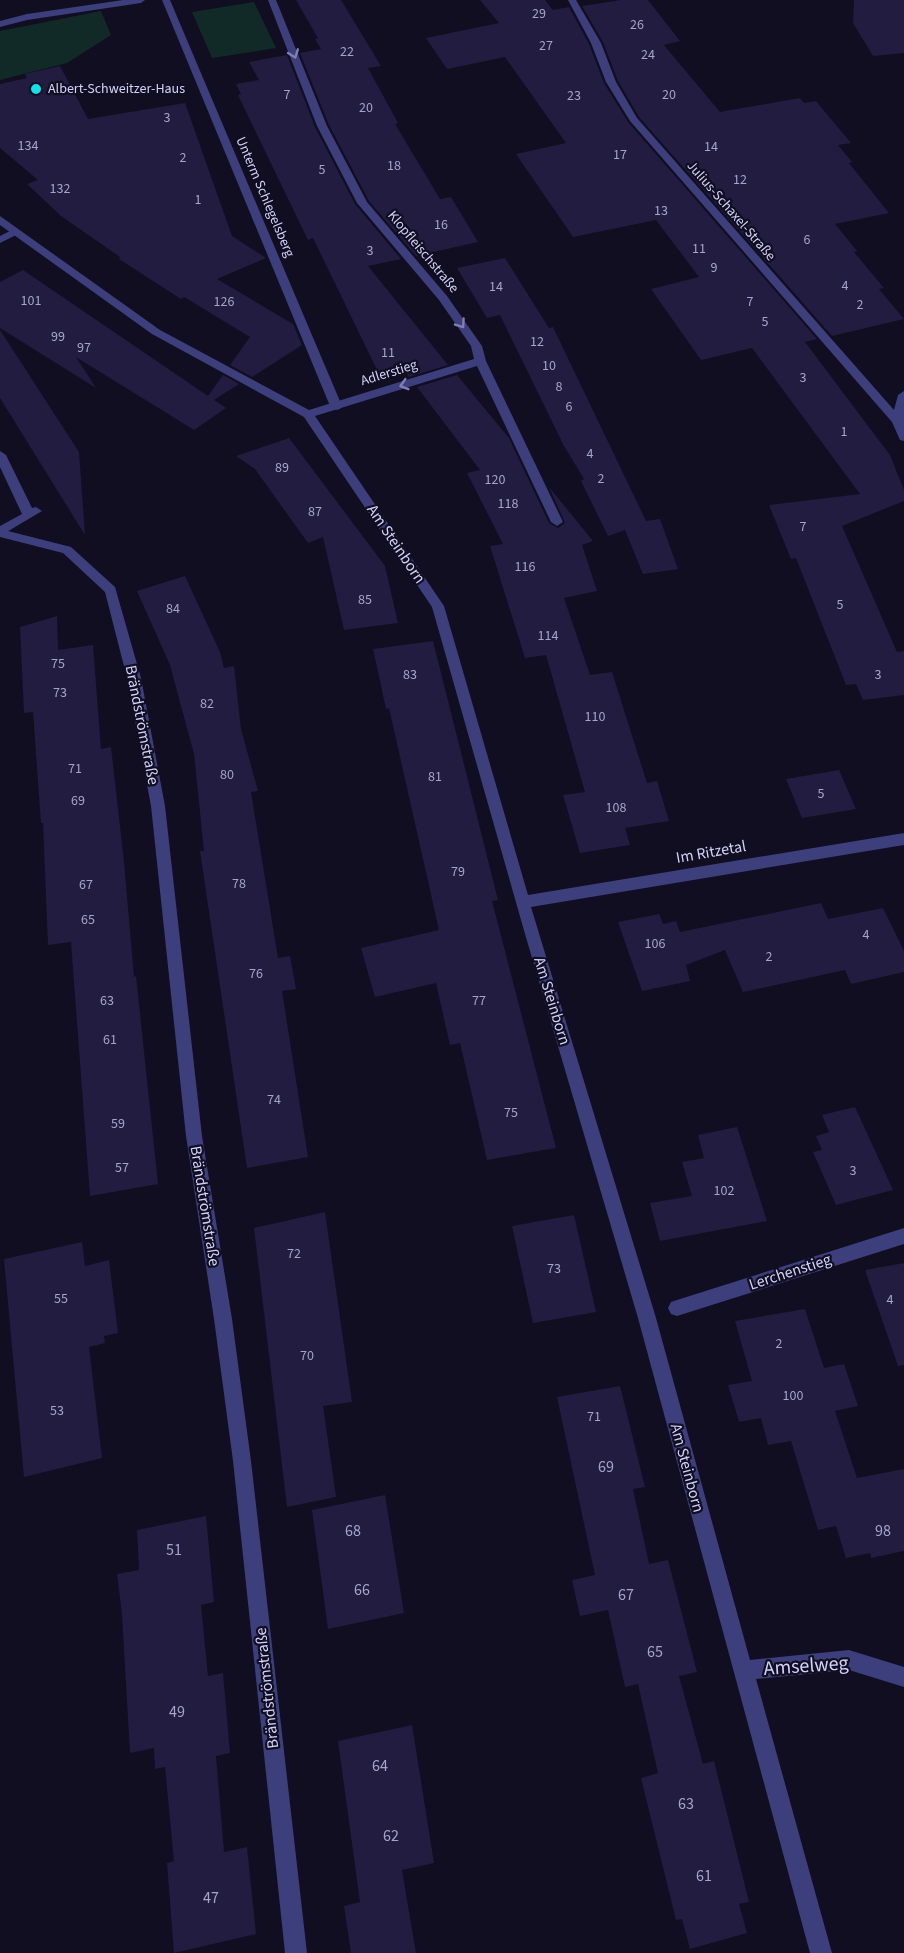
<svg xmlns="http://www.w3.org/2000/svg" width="904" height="1953" viewBox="0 0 904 1953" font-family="'Source Sans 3',sans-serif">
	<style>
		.green { fill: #122a27 }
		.building { fill: #211c40 }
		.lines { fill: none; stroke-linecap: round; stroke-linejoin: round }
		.service { fill: #3d3e7c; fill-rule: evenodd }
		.minor { fill: #3d3e7c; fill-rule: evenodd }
		.oneway { stroke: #8080b6 }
		.poi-dot { fill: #10e0e8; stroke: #100e20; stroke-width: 2 }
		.labels { text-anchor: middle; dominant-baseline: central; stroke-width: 4.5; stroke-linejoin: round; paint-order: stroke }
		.number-label { font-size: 14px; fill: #a6a4cd }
		.far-poi-label { font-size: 14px; fill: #d3d1fc; stroke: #100e20; text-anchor: start }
		.far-street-label { font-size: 14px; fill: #d3d1fc; stroke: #100e20 }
		.street-label { font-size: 16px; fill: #d3d1fc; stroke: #100e20 }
		.near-number-label { font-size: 16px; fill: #a6a4cd }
		.near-street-label { font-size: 20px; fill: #d3d1fc; stroke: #100e20 }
	</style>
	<rect width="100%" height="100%" fill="#100e20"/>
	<g class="green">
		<path d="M254,2l22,46 -64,10 -20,-46z"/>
		<path d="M101,11l10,24 -44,28 -67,17v-49z"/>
	</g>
	<g class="building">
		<path d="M296,0h45l40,66 -13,2 30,55 -3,1 45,75 11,-2 27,45 -62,14 -47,-55 -40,-76 -29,-72 21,-4 -6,-10 3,-1z"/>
		<path d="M480,0h65l8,10 16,-3 20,37 15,39 24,39 189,217 -12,3 85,113 14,35v11l-62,25 55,126 7,-1v44l-41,5 -7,-16 -10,1 -50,-127 -5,1 -22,-54 91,-11 -108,-146 -51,12 -50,-71 48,-12 -43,-57 -83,17 -57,-83 50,-11 -61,-86 -58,12 -21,-31 73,-15z"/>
		<path d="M621,0h27l32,41 -16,4 56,67 80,-14 4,5 12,-2 35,42 -13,2 14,17 -3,1 40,50 -54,11 22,27 -3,1 30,36 -5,1 25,30 -72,17 -193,-219 -21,-36 -15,-39 -21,-36z"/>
		<path d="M854,0h50v53l-31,3 -20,-33z"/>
		<path d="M287,55l28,72 40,77 46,55 -33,7 80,99 -39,12 -6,-9 -23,8 -67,-138 -5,2 -70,-145 3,-1 -5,-10 23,-4 -10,-18z"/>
		<path d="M60,66l28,53 97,-16 47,133 34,22 -49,21 76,45 9,21 -50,32 -22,-12 20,-28 -66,-40 -3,2 -62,-40 1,-2 -59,-41 -34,-32 11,-4 -38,-32v-64l27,-6 -2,-4z"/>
		<path d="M505,258l44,70 4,-1 93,194 14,-2 18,50 -35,5 -18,-44 -17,6 -27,-55 3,-2 -20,-33 -64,-131 -13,3 -30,-50z"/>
		<path d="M23,270l185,126 15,-21 16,9 -25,16 12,8 -32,22 -118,-73 20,31 -96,-60v-46z"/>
		<path d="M0,330l79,122 6,83 -85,-137z"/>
		<path d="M457,375l52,63 40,85 9,5 7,-5 -16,-36 44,54 -11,4 15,46 -33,7 26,77 22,-3 35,111 10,-2 12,40 -44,7 5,17 -50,8 -17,-58 22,-3 -39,-137 -21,3 -35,-112 13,-2 -36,-71 13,-3 -63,-83z"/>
		<path d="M289,438l96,128 13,57 -54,7 -21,-93 -15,6 -53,-74 -19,-13z"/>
		<path d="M185,576l35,76 4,16 10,-2 7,63 17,62 -7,1 27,166 12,-2 6,33 -14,2 26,166 -61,11 -47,-317h4l-10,-97 -24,-89 -33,-74z"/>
		<path d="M57,616l1,34 35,-5 8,104 10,-2 13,115 10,115 2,-1 22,208 -68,12 -19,-254 -23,3 -5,-122h-2l-8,-111 -9,1 -4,-86z"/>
		<path d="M433,641l65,259 -6,1 64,247 -69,12 -27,-117 -10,2 -14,-62 -61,14 -14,-49 78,-18 -50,-222 -3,1 -13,-60z"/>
		<path d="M839,770l17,39 -54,9 -16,-39z"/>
		<path d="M821,903l7,16 55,-11 21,43v21l-53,12 -6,-14 -102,22 -18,-42 -39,15 4,16 -48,10 -24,-69 41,-8 4,10 13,-3 4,11z"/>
		<path d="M855,1107l38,83 -57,15 -23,-53 9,-2 -6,-14 13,-4 -7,-17z"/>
		<path d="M737,1127l30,94 -107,20 -10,-38 42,-7 -10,-34 22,-4 -6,-23z"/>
		<path d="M325,1212l27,190 -29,4 13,91 -49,10 -33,-279z"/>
		<path d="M574,1215l22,97 -63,11 -21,-97z"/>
		<path d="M82,1242l3,24 24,-6 9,73 -14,3 1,7 -16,4 13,111 -78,19 -20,-218z"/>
		<path d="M904,1263v102l-6,1 -33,-96z"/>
		<path d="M805,1309l19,59 20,-4 14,42 -23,5 22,67 47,-9v82l-33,7 -1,-5 -24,5 -10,-32 -18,4 -27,-89 -23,4 -7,-27 -22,4 -11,-37 24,-4 -17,-60z"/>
		<path d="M620,1386l25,101 -12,2 16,75 19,-4 29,112 -18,4 24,88 11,-3 35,141 -10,2 8,29 -57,16 -8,-30 -6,1 -35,-142 17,-5 -20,-89 -13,3 -17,-77 -28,6 -8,-36 23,-5 -38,-178z"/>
		<path d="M385,1495l19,118 -76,16 -16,-119z"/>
		<path d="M206,1516l8,86 -13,3 7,71 15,-3 7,80 -14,3 8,96 23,-5 9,87 -82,19 -7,-90 7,-2 -9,-94 -10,2 -1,-21 -24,5 -8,-139 -5,-40 22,-4 -2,-40z"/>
		<path d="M412,1725l22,138 -32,7 14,83h-65l-7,-47 16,-4 -22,-161z"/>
	</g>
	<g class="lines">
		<g class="service">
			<path d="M162,0h8l172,406 -2,3 -4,1 -6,-4z"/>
			<path d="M14,229l4,1v4l-18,9v-7z"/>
			<path d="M0,451l6,4 26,53 4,-1 6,4 -42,25v-10l22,-12 -22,-47z"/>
		</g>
		<g class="minor">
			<path d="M123,0h22l-4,3 -114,17 -27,7v-6l27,-7z"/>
			<path d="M268,0h8l51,126 40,76 80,94 35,50 4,15 77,161 -6,4 -6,-4 -74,-156 -162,50 129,190 84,289 376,-62v12l-373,62 125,411 94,342 99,-10 55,17v20l-55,-17 -93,9 76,274h-22l-172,-635 -113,-384 -93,-327 -128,-190 -152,-83 -152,-109v-9l160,114 149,80 165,-51 -3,-13 -32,-46 -82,-97 -40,-77z"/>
			<path d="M568,0h8l25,43 15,39 21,36 257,292 4,-15 6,-4v50l-4,-1 -8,-18 -262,-301 -24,-39 -15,-39z"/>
			<path d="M0,529l71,18 44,40 26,91 24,128 37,330 30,183 19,142 56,492h-22l-52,-492 -19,-142 -28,-183 -35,-330 -24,-128 -22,-86 -42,-39 -63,-16z"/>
			<path d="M904,1228v16l-227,72 -6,-2 -3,-6 3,-6 6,-2z"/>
		</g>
	</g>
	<defs><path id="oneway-chevron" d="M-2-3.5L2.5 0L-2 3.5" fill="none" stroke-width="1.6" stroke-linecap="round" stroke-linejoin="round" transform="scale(1.5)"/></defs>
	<g class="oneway">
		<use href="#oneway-chevron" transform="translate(294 54) rotate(69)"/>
		<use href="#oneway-chevron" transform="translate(461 324) rotate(55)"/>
		<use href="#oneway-chevron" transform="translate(404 385) rotate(163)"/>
	</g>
	<circle class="poi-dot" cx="36" cy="89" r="6"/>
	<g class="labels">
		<g class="number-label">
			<text x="539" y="14">29</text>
			<text x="637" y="25">26</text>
			<text x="546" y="46">27</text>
			<text x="347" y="52">22</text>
			<text x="648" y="55">24</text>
			<text x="287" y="95">7</text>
			<text x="669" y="95">20</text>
			<text x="574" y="96">23</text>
			<text x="366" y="108">20</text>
			<text x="167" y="118">3</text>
			<text x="28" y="146">134</text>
			<text x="711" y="147">14</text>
			<text x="620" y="155">17</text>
			<text x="183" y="158">2</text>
			<text x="394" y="166">18</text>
			<text x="322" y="170">5</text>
			<text x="740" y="180">12</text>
			<text x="60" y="189">132</text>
			<text x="198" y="200">1</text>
			<text x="661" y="211">13</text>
			<text x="441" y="225">16</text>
			<text x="807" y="240">6</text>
			<text x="699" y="249">11</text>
			<text x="370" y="251">3</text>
			<text x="714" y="268">9</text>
			<text x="845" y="286">4</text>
			<text x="496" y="287">14</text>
			<text x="31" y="301">101</text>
			<text x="224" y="302">126</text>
			<text x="750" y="302">7</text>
			<text x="860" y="305">2</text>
			<text x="765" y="322">5</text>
			<text x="58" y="337">99</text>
			<text x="537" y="342">12</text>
			<text x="84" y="348">97</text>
			<text x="388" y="353">11</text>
			<text x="549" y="366">10</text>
			<text x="803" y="378">3</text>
			<text x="559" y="387">8</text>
			<text x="569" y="407">6</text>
			<text x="844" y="432">1</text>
			<text x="590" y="454">4</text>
			<text x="282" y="468">89</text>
			<text x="601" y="479">2</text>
			<text x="495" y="480">120</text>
			<text x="508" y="504">118</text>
			<text x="315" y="512">87</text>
			<text x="803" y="527">7</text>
			<text x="525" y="567">116</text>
			<text x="365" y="600">85</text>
			<text x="840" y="605">5</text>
			<text x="173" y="609">84</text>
			<text x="548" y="636">114</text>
			<text x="58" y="664">75</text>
			<text x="410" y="675">83</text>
			<text x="878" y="675">3</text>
			<text x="60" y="693">73</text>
			<text x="207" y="704">82</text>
			<text x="595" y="717">110</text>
			<text x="75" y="769">71</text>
			<text x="227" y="775">80</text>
			<text x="435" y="777">81</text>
			<text x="821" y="794">5</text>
			<text x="78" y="801">69</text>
			<text x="616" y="808">108</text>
			<text x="458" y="872">79</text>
			<text x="239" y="884">78</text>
			<text x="86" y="885">67</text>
			<text x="88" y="920">65</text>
			<text x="866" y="935">4</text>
			<text x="655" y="944">106</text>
			<text x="769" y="957">2</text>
			<text x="256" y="974">76</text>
			<text x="107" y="1001">63</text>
			<text x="479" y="1001">77</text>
			<text x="110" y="1040">61</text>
			<text x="274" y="1100">74</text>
			<text x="511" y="1113">75</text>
			<text x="118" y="1124">59</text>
			<text x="122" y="1168">57</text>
			<text x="853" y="1171">3</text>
			<text x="724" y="1191">102</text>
			<text x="294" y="1254">72</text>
			<text x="554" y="1269">73</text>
			<text x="61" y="1299">55</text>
			<text x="890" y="1300">4</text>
			<text x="779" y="1344">2</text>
			<text x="307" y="1356">70</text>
			<text x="793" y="1396">100</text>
			<text x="57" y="1411">53</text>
			<text x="594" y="1417">71</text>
		</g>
		<g class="far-poi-label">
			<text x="48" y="89">Albert-Schweitzer-Haus</text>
		</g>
		<g class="far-street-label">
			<text transform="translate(265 197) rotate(67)">Unterm Schlegelsberg</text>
			<text transform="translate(731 211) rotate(49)">Julius-Schaxel-Straße</text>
			<text transform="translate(423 252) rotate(50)">Klopfleischstraße</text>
			<text transform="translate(389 373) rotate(-17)">Adlerstieg</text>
		</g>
		<g class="street-label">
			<text transform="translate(396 544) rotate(56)">Am Steinborn</text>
			<text transform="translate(142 725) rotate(79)">Brändströmstraße</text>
			<text transform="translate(711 852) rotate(-10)">Im Ritzetal</text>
			<text transform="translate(552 1001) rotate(73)">Am Steinborn</text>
			<text transform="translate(205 1206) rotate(81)">Brändströmstraße</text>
			<text transform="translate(790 1272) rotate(-18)">Lerchenstieg</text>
			<text transform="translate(687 1468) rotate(75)">Am Steinborn</text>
			<text transform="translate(267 1688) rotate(-96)">Brändströmstraße</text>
		</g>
		<g class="near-number-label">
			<text x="606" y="1467">69</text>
			<text x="353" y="1531">68</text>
			<text x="883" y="1531">98</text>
			<text x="174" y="1550">51</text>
			<text x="362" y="1590">66</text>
			<text x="626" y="1595">67</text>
			<text x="655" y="1652">65</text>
			<text x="177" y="1712">49</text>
			<text x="380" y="1766">64</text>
			<text x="686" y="1804">63</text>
			<text x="391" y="1836">62</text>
			<text x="704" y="1876">61</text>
			<text x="211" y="1898">47</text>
		</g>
		<g class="near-street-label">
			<text transform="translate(806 1666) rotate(-4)">Amselweg</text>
		</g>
	</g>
</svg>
